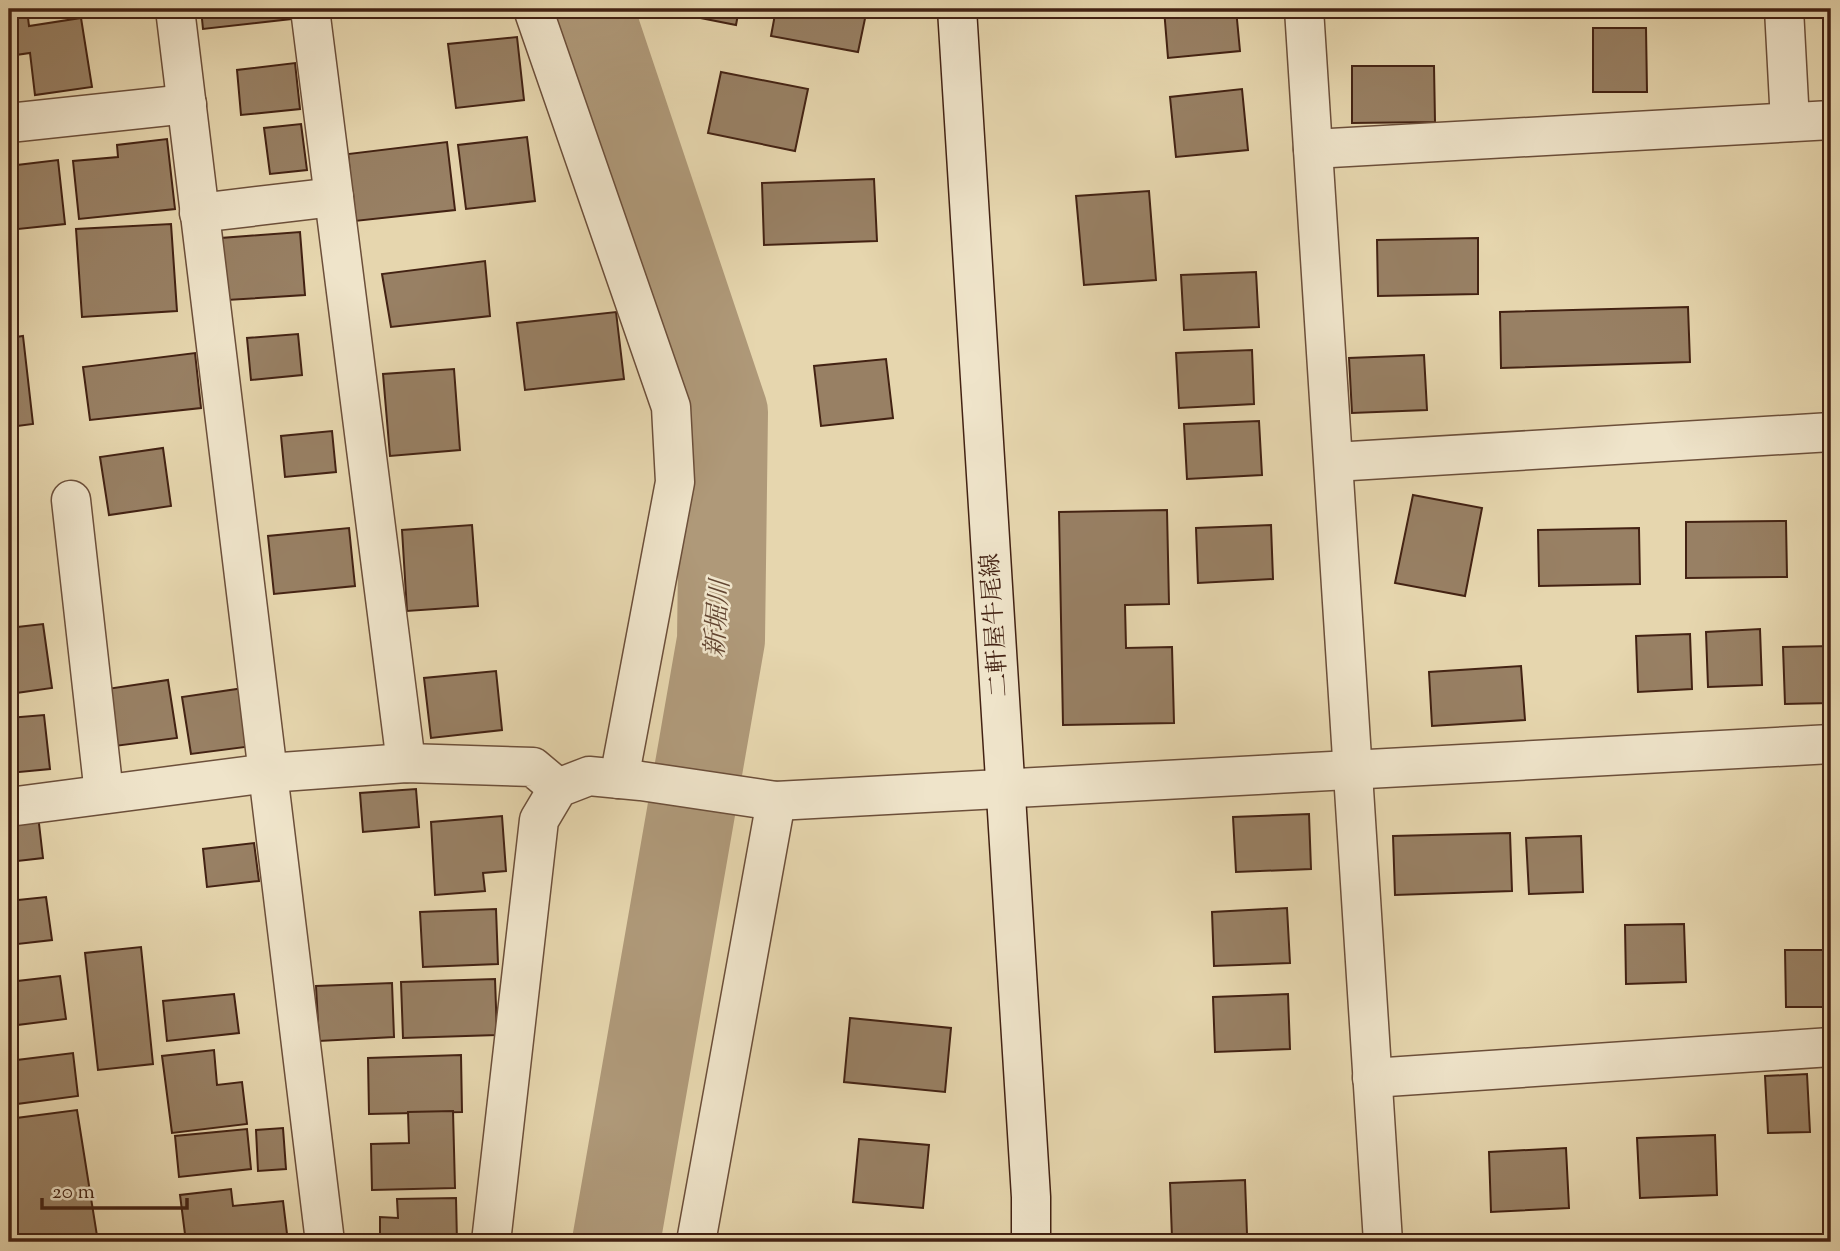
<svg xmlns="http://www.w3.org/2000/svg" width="1840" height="1251" viewBox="0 0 1840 1251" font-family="'Sorts Mill Goudy','Noto Serif JP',serif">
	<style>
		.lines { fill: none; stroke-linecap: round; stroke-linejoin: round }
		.river { stroke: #af9979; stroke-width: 88 }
		.building { fill: #988064; stroke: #432213; stroke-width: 2 }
		.street-casing { stroke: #6c4f3a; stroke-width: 41 }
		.secondary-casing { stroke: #432213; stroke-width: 41 }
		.street { stroke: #efe4ca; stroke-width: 38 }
		.secondary { stroke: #efe4ca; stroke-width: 38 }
		.labels { text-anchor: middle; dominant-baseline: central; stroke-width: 5; stroke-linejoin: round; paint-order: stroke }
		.street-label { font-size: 24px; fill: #432213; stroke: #efe4ca }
		.water-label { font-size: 26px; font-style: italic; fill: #634632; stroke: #efe4ca }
	</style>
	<rect width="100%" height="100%" fill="#e6d6ae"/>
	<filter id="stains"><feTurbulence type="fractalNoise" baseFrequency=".00286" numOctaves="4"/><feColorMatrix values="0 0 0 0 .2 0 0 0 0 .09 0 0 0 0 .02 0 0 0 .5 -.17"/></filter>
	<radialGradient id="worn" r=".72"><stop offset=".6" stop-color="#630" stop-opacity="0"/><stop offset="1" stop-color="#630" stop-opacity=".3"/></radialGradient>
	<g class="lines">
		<path class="river" d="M589,9l135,403 -3,228 -105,602"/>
	</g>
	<g class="building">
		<path d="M9,9h18l2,17 52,-8 11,69 -57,8 -5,-42 -21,3z"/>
		<path d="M201,9h89l1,10 -88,10z"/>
		<path d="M435,9h46l-46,5z"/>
		<path d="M676,9h63l-3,16 -61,-12z"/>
		<path d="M776,9h91l-9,43 -87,-16z"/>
		<path d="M1164,9h72l4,42 -72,7z"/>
		<path d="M1593,28h53l1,64h-54z"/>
		<path d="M517,37l7,63 -68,8 -8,-64z"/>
		<path d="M295,63l5,46 -59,6 -4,-45z"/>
		<path d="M1352,66h82l1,56 -83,1z"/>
		<path d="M721,72l87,17 -13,62 -87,-18z"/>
		<path d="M1242,89l6,61 -72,7 -6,-60z"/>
		<path d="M301,124l6,46 -37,4 -6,-46z"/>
		<path d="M527,137l8,64 -69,8 -8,-64z"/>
		<path d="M167,139l8,70 -96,10 -6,-58 45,-4 -1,-12z"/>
		<path d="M447,142l8,68 -100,11 -7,-67z"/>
		<path d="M58,160l7,64 -56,6v-64z"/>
		<path d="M874,179l3,62 -113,4 -2,-62z"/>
		<path d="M1149,191l7,89 -72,5 -8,-89z"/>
		<path d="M171,224l6,87 -95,6 -6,-88z"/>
		<path d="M300,232l5,63 -78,5 -6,-62z"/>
		<path d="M1478,238v56l-100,2 -1,-56z"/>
		<path d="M485,261l5,55 -99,11 -9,-53z"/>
		<path d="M1256,272l3,55 -75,3 -3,-55z"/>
		<path d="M1688,307l2,55 -189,6 -1,-56z"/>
		<path d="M616,312l8,67 -99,11 -8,-67z"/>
		<path d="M298,334l4,41 -51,5 -4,-42z"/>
		<path d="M23,336l10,88 -24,3v-89z"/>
		<path d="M1252,350l2,54 -75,4 -3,-55z"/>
		<path d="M195,353l6,55 -111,12 -7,-53z"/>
		<path d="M1424,355l3,55 -75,3 -3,-55z"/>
		<path d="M886,359l7,59 -72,8 -7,-60z"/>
		<path d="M454,369l6,81 -70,6 -7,-82z"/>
		<path d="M1259,421l3,54 -75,4 -3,-55z"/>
		<path d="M332,431l4,41 -51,5 -4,-41z"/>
		<path d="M163,448l8,58 -62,9 -9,-58z"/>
		<path d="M1413,495l69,13 -17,88 -70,-13z"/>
		<path d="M1167,510l2,94 -44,1 1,43 46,-1 2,76 -111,2 -4,-213z"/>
		<path d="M1786,521l1,56 -101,1v-56z"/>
		<path d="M472,525l6,81 -71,5 -5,-81z"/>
		<path d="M1271,525l2,54 -75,4 -2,-55z"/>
		<path d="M349,528l6,58 -81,8 -6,-58z"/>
		<path d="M1639,528l1,56 -101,2 -1,-56z"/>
		<path d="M43,624l9,64 -43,6v-66z"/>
		<path d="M1760,629l2,56 -54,2 -2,-55z"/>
		<path d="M1690,634l2,55 -54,3 -2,-56z"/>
		<path d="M1831,646v57l-46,1 -2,-57z"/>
		<path d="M1521,666l4,54 -93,6 -3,-54z"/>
		<path d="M496,671l6,59 -71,8 -7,-60z"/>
		<path d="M168,680l9,58 -62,8 -8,-57z"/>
		<path d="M244,688l9,58 -62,8 -9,-57z"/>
		<path d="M44,715l6,54 -41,4v-55z"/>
		<path d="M416,789l3,38 -56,5 -3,-39z"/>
		<path d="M1309,814l2,55 -75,3 -3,-55z"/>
		<path d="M38,815l5,43 -34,4v-43z"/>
		<path d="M502,816l4,55 -23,2 2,18 -50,4 -4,-73z"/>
		<path d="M1510,833l2,58 -117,4 -2,-59z"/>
		<path d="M1581,836l2,56 -54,2 -3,-56z"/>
		<path d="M254,843l5,38 -52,6 -4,-38z"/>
		<path d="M46,897l6,43 -43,5v-44z"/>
		<path d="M1287,908l3,55 -76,3 -2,-54z"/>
		<path d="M496,909l2,55 -75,3 -3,-55z"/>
		<path d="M1684,924l2,58 -60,2 -1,-59z"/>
		<path d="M141,947l12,117 -55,6 -13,-117z"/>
		<path d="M1785,950h46v57h-45z"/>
		<path d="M60,976l6,43 -57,7v-44z"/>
		<path d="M495,979l2,56 -94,3 -2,-56z"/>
		<path d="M392,983l2,54 -75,4 -3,-55z"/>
		<path d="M234,994l5,39 -72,8 -4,-40z"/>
		<path d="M1288,994l2,55 -75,3 -2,-55z"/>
		<path d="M850,1018l101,10 -6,64 -101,-10z"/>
		<path d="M214,1050l3,35 25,-3 5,42 -75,9 -10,-77z"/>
		<path d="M73,1053l5,43 -69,9v-44z"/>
		<path d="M461,1055l1,57 -93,2 -1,-56z"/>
		<path d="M1807,1074l3,58 -42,1 -3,-57z"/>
		<path d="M77,1110l21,132h-89v-123z"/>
		<path d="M453,1111l2,77 -83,2 -1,-46 38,-1 -1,-31z"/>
		<path d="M283,1128l3,41 -28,2 -2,-41z"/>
		<path d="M247,1129l4,40 -72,8 -4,-41z"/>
		<path d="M1715,1135l2,60 -77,3 -3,-60z"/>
		<path d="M859,1139l70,6 -6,63 -70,-6z"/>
		<path d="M1566,1148l3,60 -78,4 -2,-60z"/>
		<path d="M1245,1180l2,54 -75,4 -2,-55z"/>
		<path d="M231,1189l2,17 50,-5 5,41h-102l-6,-47z"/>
		<path d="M456,1198l1,44h-77v-25l18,1 -1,-19z"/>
	</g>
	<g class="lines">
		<defs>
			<g id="street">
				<path d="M175,9l150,1233"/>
				<path d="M310,9l96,754"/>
				<path d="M533,9l138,398 4,75 -56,297"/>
				<path d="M1304,9l79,1233"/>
				<path d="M1784,9l6,113"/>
				<path d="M9,123l178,-19"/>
				<path d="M1313,149l518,-29"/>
				<path d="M199,213l135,-16"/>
				<path d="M1334,462l497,-30"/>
				<path d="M71,500l33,294"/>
				<path d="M9,807l259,-34 138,-10 127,4 25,21"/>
				<path d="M1372,1078l459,-31"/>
				<path d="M491,1242l48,-422 19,-32 31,-12 52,5 135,20 1055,-57"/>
				<path d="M696,1242l80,-441"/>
			</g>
			<path id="secondary" d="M957,9l74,1188v45"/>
		</defs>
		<use href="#street" class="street-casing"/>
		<use href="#secondary" class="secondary-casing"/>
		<use href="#street" class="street"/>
		<use href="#secondary" class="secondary"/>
	</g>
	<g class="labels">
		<g class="street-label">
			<text transform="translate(996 625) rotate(-94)">二軒屋牛尾線</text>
		</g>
		<g class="water-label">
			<text transform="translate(719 619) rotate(-86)">新堀川</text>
		</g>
	</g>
	<rect width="1840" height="1251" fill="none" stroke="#e6d6ae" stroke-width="35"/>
	<rect x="10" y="10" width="1819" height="1230" fill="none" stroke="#432213" stroke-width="3.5"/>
	<rect x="18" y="18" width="1805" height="1216" fill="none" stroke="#432213" stroke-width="2"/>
	<path d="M42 1198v10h145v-10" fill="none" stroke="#432213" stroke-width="3.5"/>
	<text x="52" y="1198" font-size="21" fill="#432213" stroke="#efe4ca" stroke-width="5" paint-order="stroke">20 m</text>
	<rect width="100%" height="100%" filter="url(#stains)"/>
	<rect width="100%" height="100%" fill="url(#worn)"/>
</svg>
